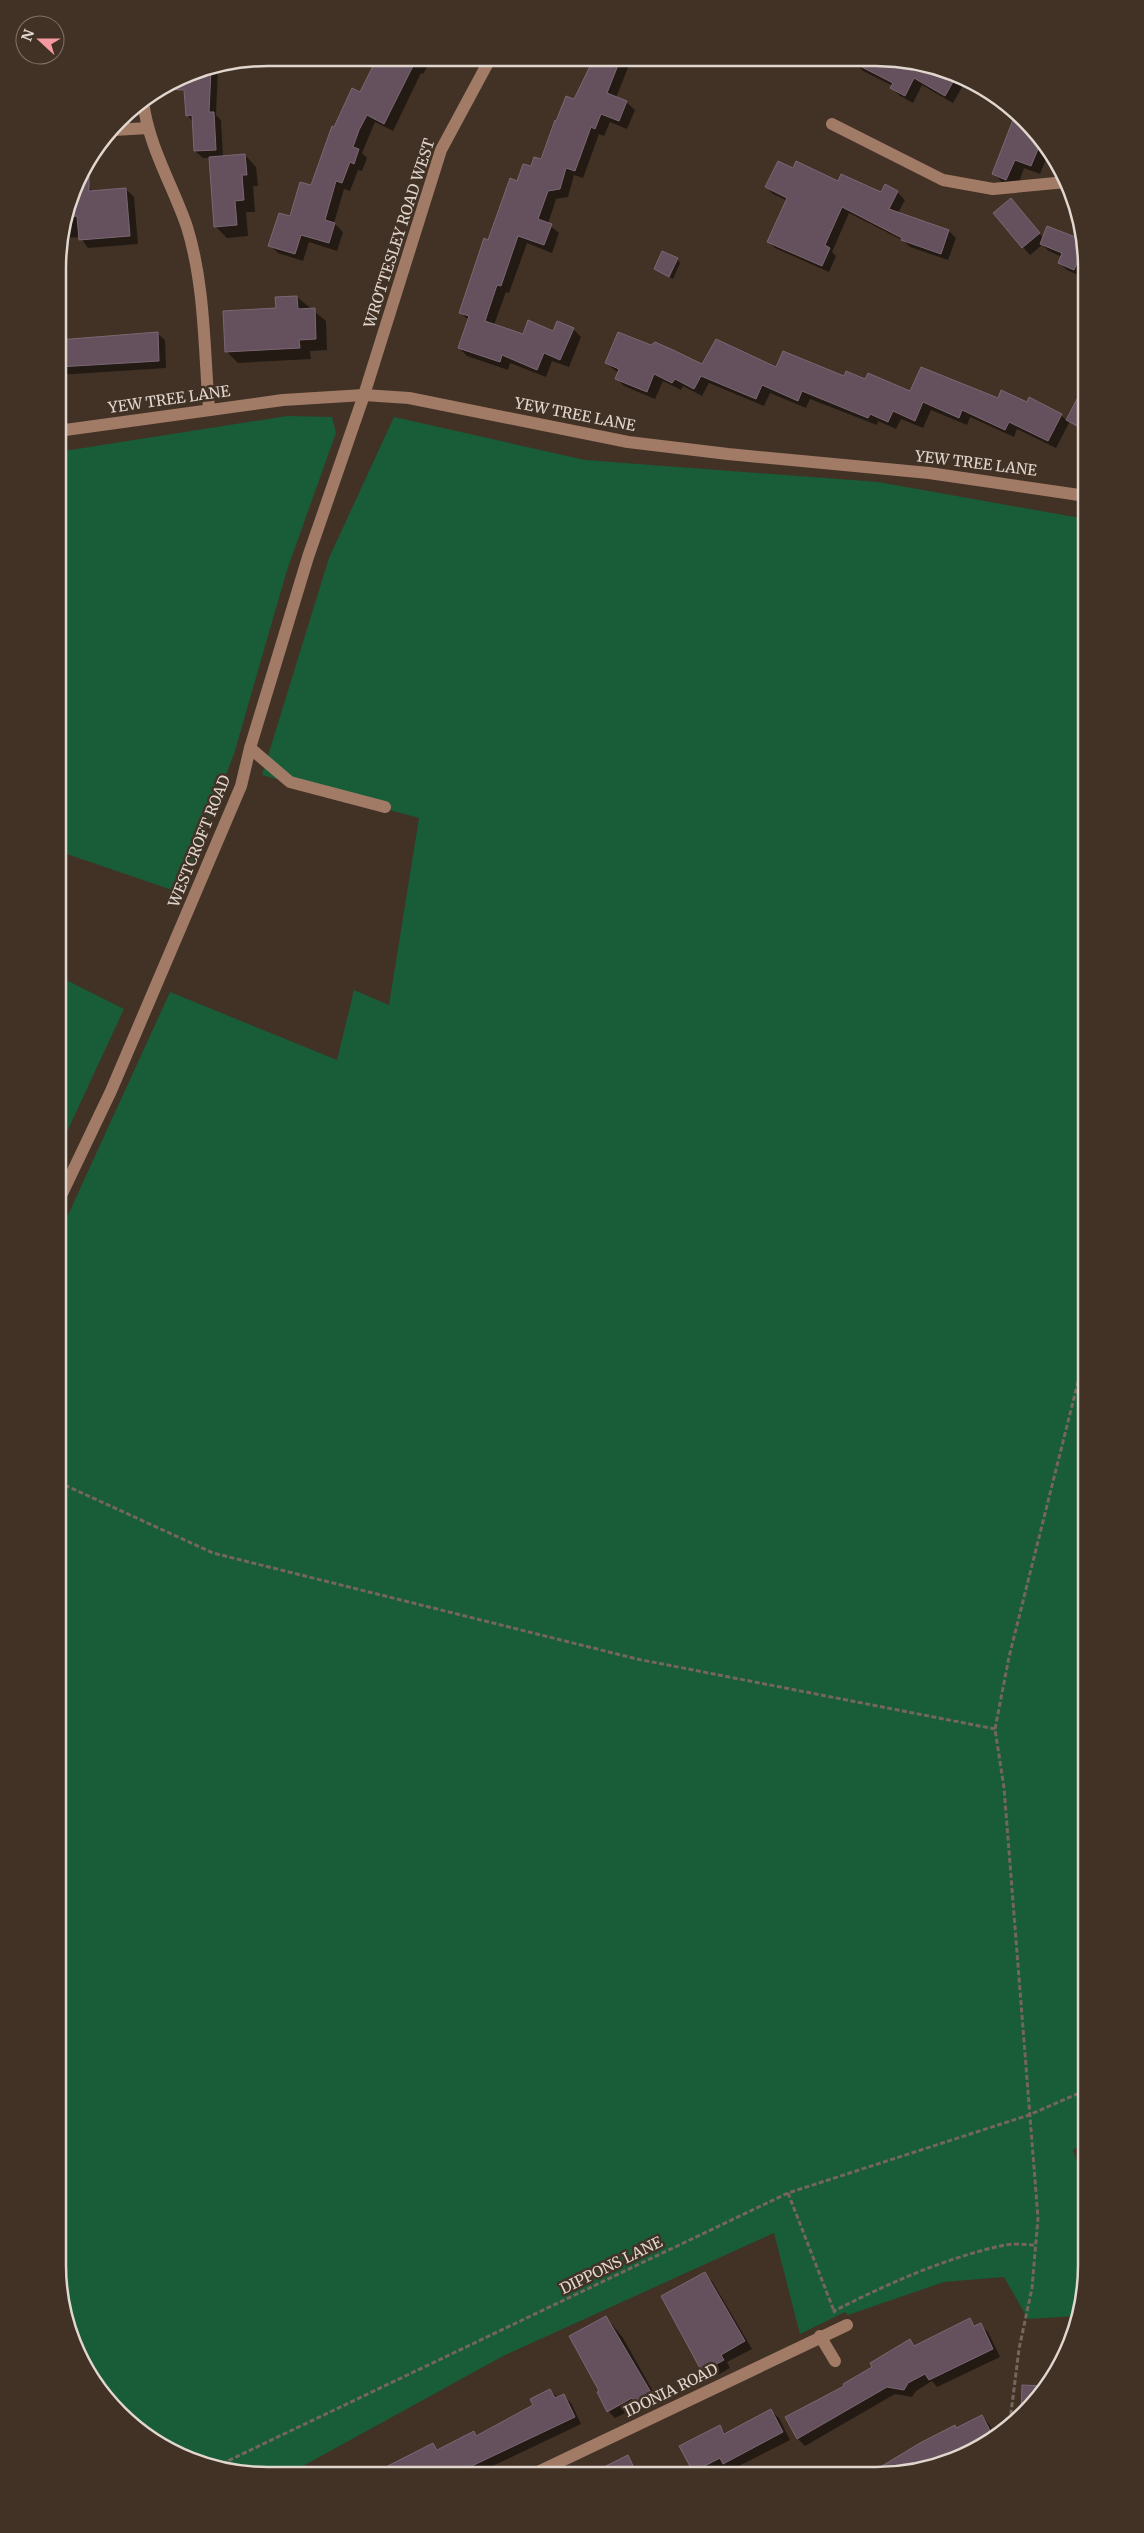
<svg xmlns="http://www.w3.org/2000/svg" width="1144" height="2533" viewBox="0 0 1144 2533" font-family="Merriweather,serif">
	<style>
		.green { fill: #185c38 }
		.shadow { fill: #0007 }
		.building { fill: #64515d; stroke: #7b6773 }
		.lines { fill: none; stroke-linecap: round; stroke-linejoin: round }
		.path { stroke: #74665b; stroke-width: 3; stroke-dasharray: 5 2.5; stroke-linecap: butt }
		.minor { stroke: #a27b67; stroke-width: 12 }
		.labels { text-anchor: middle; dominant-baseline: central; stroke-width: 5; stroke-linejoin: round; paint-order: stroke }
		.street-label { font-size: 15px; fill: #e1d7cf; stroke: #423226 }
		.rim { fill: none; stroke: #e1d7cf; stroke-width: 2.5 }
	</style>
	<rect width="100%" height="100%" fill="#423226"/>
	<g class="green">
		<path d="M287,416l45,1 4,16 -49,137 -53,184 -53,139 -123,-42v-399z"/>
		<path d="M394,417l191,43 293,22 208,37v1623l-13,8 13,38v91l-9,37 -49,3 -24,-42 -60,5 -96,33 -3,-3 -45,22 -26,-101 -269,122 -213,117 -64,-1 -53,-17 -46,-31 -43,-53 -21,-51 -7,-55v-1027l112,-245 167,68 17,-70 35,15 30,-187 -157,-43 67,-217z"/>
		<path d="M58,976l66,33 -66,142z"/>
	</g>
	<g class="shadow">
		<path d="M380,58l52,1 -9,15 -2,-1 -28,58 -18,-9 -13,31 5,5 -5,13 -4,-1 -8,21 -6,-2 -10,34 9,9 -6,19 -28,-9 -6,19 -25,-8 -8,-8 42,-58 23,-59 25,-34z"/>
		<path d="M594,60h37l-15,38 10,4 9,8 -8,19 -17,-7 -6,14 -5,-2 -16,44 -9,-3 -6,22 -12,2 -8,25 11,9 -7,20 -25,-10 -18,50 -3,-1 -12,33 29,10 50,-6 8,8 -12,30 -17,-6 -6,16 -36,-14 -2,7 -41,-14 -8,-8 9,-28 -8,-8 29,-71 29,-59 24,-22 42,-75z"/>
		<path d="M857,61h56l11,7 2,-3 40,15 -13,23 -31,-18 -9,18 -14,-8 -7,-7 1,-2 -30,-15 -7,-8z"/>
		<path d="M218,67l-2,48 5,5 2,37 22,-2 11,12 2,19h-5l2,26h-9l2,24 -21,2 -11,-11 -6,-69h-7l-8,-7 -2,-29 -6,-7 -1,-21 -5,-5 7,-16z"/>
		<path d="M1017,113l32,39 -9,22 -16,-6 -7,20 -14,-5 -9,-9z"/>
		<path d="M793,170l88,24 4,-8 12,6 8,8 -7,13 51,18 7,7 -8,22 -38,-13 -6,-6 -55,-28 -17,39 4,4 -7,16 -54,-24 -7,-7 20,-40 -15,-7 -7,-7z"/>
		<path d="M89,187l5,5 32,-3 8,8 4,47 -50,4 -8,-11 -18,1 14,-50z"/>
		<path d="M1019,207l24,31 40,3 3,30 -1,-1 -3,7 -15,-7 -8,-7 3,-6 -13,-6 -7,-6 -12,10 -7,-8z"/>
		<path d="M677,259l3,4 -7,16 -18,-10z"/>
		<path d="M297,297l29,24 1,29 -17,1 1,8 -73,4 -12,-12 51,-42z"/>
		<path d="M157,333l8,7 1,28 -108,7v-35z"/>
		<path d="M606,363l171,5 88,13 46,12 117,11 33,11 6,6 14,-27 5,2v37l-16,-12 -14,27 -39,-19 -3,8 -44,-20 -3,8 -36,-15 -8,18 -22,-9 -5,10 -18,-8 -1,4 -67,-26 -4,9 -36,-15 -6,13 -55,-23 -7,13 -19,-10 -2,4 -18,-9 -8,18 -31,-13 -8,-8 2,-5z"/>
		<path d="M704,2274l8,7 40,68 -25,13 3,6 -19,11 -8,-8z"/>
		<path d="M606,2317l17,21 36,64 -15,8 -4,-4 -25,12 -7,-7 -8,-19z"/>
		<path d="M970,2320l7,7 3,-2 8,7 12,25 -63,30 -5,-6 -16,10 -4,6 -17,-3 -90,52 -7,-7 -11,-22 59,-31 64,-45 5,5z"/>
		<path d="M550,2390l8,8 5,-3 8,8 10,21 -103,49 -99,-1 54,-28 6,6 34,-18 5,5 57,-31z"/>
		<path d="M771,2411l8,7 11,22 -59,30 -4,-4 -16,8h-15l-2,-2 -13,-26 39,-19 7,7z"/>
		<path d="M982,2416l7,8 7,13 -4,3 -62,28 -61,7 51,-31 34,-18 3,3z"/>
		<path d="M627,2456l13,18h-37z"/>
	</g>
	<g class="building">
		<path d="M377,58h40l-33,66 -17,-9 -8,15 -6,17 6,2 -5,15 -4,-2 -8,21 -6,-2 -11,39 10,3 -6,20 -28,-8 -6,19 -27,-8 11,-33 11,3 10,-34 11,3 21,-59 2,1 18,-39 8,4z"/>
		<path d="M593,60h27l-13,33 20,8 -8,20 -18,-7 -6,15 -4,-2 -16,44 -9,-3 -6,21 -12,2 -10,28 14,5 -8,21 -26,-9 -17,50 -4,-1 -12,36 38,13 5,-14 25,11 4,-10 17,7 -14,32 -16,-7 -7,17 -35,-15 -2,7 -42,-14 11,-32 -10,-3 25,-75 4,2 22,-62 7,3 6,-17 8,2 3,-9 7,2 14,-39 1,1 10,-25 8,3z"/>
		<path d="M850,61l66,1 41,13 -12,21 -31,-18 -9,18 -15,-8 3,-5z"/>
		<path d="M211,69l-2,43h5l2,38 -22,1 -2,-36 -6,1 -2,-26 -21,-1 25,-16z"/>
		<path d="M1016,112l25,30 -10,24 -16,-6 -9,20 -14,-6z"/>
		<path d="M245,154l2,21h-5l2,25 -9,1 2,24 -23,2 -5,-70z"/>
		<path d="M778,161l15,7 3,-7 42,20 3,-7 40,18 4,-8 13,7 -9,18 60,21 -8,24 -40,-14 1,-2 -60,-31 -17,38 5,3 -8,18 -55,-24 20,-44 -22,-11z"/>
		<path d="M89,163v28l37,-3 4,48 -51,4 -2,-24 -9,1 11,-42z"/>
		<path d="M1011,198l29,35 -18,15 -29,-35z"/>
		<path d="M1047,226l36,14 1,7 -10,23 -16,-7 4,-10 -22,-9z"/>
		<path d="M662,251l16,7 -9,19 -15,-8z"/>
		<path d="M297,296l1,13 17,-1 1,31 -17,1 1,8 -75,4 -2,-41 53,-3 -1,-11z"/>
		<path d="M158,332l1,29 -101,6v-27z"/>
		<path d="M618,332l33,13 4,-3 16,7 31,15 14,-25 60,28 7,-16 61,25 2,-5 19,8 3,-6 42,18 11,-24 77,31 3,-8 26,12 2,-5 33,17 -14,27 -39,-19 -4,8 -43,-20 -3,8 -36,-16 -8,19 -22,-10 -5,11 -18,-8 -2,4 -66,-27 -4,10 -36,-16 -6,14 -55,-23 -7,13 -19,-10 -3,4 -18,-9 -7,18 -32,-13 4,-10 -14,-6z"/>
		<path d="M1086,382v49l-20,-11z"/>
		<path d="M705,2272l40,69 -24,14 3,5 -22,12 -41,-76z"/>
		<path d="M606,2316l46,78 -17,9 -3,-5 -25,14 -10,-20 2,-1 -30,-55z"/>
		<path d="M970,2318l4,8 7,-3 12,26 -64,31 -4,-6 -17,9 -4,7 -17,-3 -90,52 -12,-22 59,-31 -1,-2 29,-17 -2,-4 40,-24 4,7z"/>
		<path d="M1022,2385l23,1 -11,17 -13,12z"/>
		<path d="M550,2389l5,9 9,-4 11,23 -118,56 -81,-1 57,-29 4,7 37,-19 2,5 57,-31 -3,-6z"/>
		<path d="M771,2409l12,23 -60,32 -3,-6 -27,14 -14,-26 41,-21 4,9z"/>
		<path d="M982,2415l12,23 -2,2 -62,28 -63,7 53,-32 35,-18 1,3z"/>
		<path d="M628,2455l9,19h-47z"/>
	</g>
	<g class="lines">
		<g class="path">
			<path d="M58,1482l155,71 424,106 358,70"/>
			<path d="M788,2193l46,118"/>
			<path d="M835,2313l-1,-2c53,-27 113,-54 171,-66 10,-2 21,0 31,0"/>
			<path d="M1013,2422l-2,-9 8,-64 13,-61 6,-70 -34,-430 -9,-59 14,-72 77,-307"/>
			<path d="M215,2467l573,-274 241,-78 57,-25"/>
		</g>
		<g class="minor">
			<path d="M143,101c5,44 30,85 44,126 18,58 17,122 22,182"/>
			<path d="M832,124l111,56 50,9 73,-7"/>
			<path d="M114,130l34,-2"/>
			<path d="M58,431l225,-31 81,-5 45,3 219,44 100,12 201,19 157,23"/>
			<path d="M250,748l40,34 95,25"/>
			<path d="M58,1202l53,-111 130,-305 9,-38 58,-191 56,-162 77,-245 49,-91"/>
			<path d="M820,2336l15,25"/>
			<path d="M536,2473l311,-148"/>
		</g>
	</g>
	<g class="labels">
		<g class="street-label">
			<text transform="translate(399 233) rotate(-72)">WROTTESLEY ROAD WEST</text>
			<text transform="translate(169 399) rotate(-8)">YEW TREE LANE</text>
			<text transform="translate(575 414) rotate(11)">YEW TREE LANE</text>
			<text transform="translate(976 463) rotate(7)">YEW TREE LANE</text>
			<text transform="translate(199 841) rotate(-68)">WESTCROFT ROAD</text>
			<text transform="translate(611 2265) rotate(-26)">DIPPONS LANE</text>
			<text transform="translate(671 2390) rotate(-26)">IDONIA ROAD</text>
		</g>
	</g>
	<path d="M0 0H1144V2533H0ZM268 66H876A202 202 0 0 1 1078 268V2265A202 202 0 0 1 876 2467H268A202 202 0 0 1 66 2265V268A202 202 0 0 1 268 66Z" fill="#423226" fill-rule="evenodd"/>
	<path class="rim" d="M268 66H876A202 202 0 0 1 1078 268V2265A202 202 0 0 1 876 2467H268A202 202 0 0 1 66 2265V268A202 202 0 0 1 268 66Z"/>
	<g transform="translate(40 40) rotate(291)"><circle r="24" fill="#423226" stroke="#82746a"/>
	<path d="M0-4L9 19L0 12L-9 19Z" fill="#f49aa1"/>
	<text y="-8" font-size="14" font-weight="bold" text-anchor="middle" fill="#e1d7cf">N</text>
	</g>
</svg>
